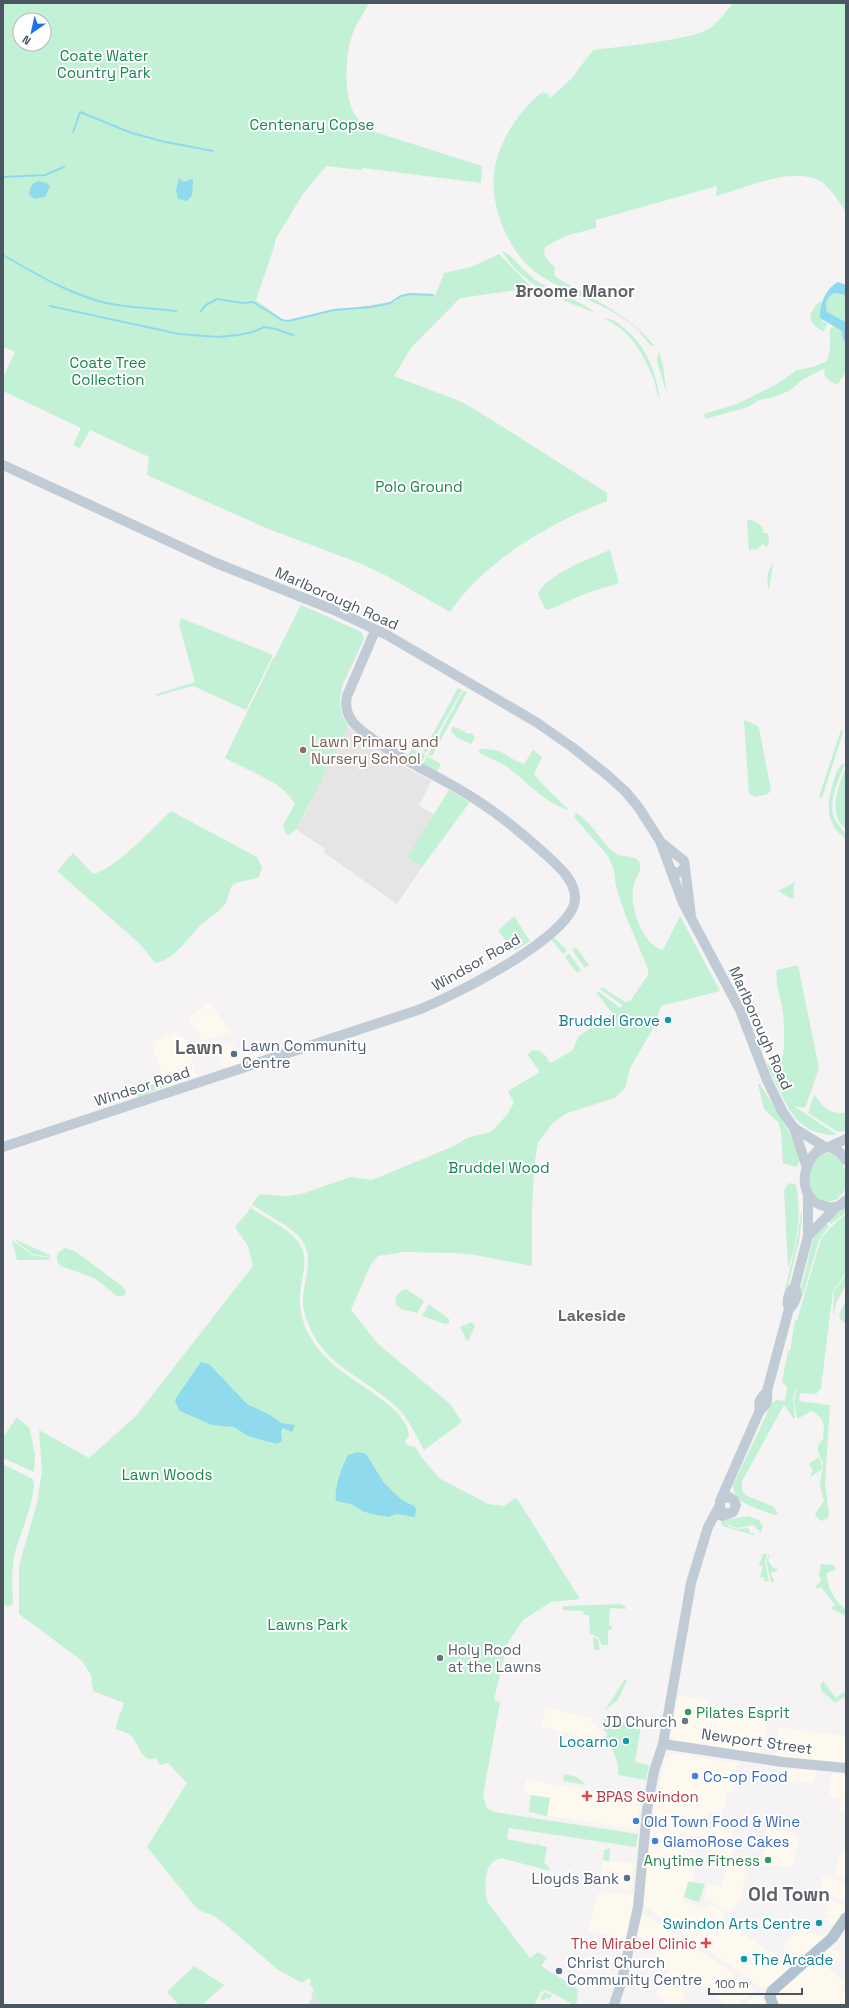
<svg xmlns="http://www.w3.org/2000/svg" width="849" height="2008" viewBox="0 0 849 2008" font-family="'Space Grotesk',sans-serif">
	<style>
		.commercial { fill: #fdf9ef }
		.education { fill: #e6e4e5 }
		.green { fill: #c3f1d5; fill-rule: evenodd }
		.water { fill: #90daee }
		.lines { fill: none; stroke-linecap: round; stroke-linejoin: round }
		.stream { stroke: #90daee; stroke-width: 2 }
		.secondary { stroke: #c1cbd6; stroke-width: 10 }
		.primary { stroke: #b3c2d1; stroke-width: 11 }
		.education-dot { fill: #8d6e63; stroke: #fff; stroke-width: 1.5 }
		.culture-dot { fill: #0f9aa8; stroke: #fff; stroke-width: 1.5 }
		.service-dot { fill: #5c6f8a; stroke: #fff; stroke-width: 1.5 }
		.worship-dot { fill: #6b7280; stroke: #fff; stroke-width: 1.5 }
		.leisure-dot { fill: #2e9e5b; stroke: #fff; stroke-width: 1.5 }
		.shop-dot { fill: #3f7fe0; stroke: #fff; stroke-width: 1.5 }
		.health-dot { fill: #e0444e; stroke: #fff; stroke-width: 1.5 }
		.labels { text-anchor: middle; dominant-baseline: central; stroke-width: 4; stroke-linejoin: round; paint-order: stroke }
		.park-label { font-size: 15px; fill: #17864f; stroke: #fff }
		.street-label { font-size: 15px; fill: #4a5661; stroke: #fff }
		.education-label { font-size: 15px; fill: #785e54; stroke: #fff; text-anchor: start }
		.culture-label { font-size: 15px; fill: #0d838f; stroke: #fff; text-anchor: end }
		.service-label { font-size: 15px; fill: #4e5e75; stroke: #fff; text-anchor: start }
		.worship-label { font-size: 15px; fill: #5b616d; stroke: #fff; text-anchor: start }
		.leisure-label { font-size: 15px; fill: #27864d; stroke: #fff; text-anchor: start }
		.shop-label { font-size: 15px; fill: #366cbe; stroke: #fff; text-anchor: start }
		.health-label { font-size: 15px; fill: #be3a42; stroke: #fff; text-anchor: start }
		.neighbourhood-label { font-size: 16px; font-weight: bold; fill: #5f6368; stroke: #fff }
		.quarter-label { font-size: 17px; font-weight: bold; fill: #5f6368; stroke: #fff }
		.district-label { font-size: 19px; font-weight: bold; fill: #5f6368; stroke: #fff }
	</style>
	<rect width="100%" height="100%" fill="#f5f3f3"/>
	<g class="commercial">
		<path d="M210,1002l21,30 -27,9 -2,-1 -14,-23z"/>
		<path d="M177,1029l3,8 4,-1 13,40 -18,5 -2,-6 -14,6 -11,-38z"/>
		<path d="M233,1043l2,7 8,-2 2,6 11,-3 2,7 -31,10 -4,-1 -6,-18z"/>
		<path d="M679,1696l29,4 -1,9 61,9 -5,37 -90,-16 -2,-2v-5z"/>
		<path d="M546,1707l45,12 18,26 -69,-19z"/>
		<path d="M779,1727l43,7 24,1v30l-71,-8z"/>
		<path d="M677,1754l60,9 -4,27 -6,4 -4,19 -14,-2 -1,9 25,4 -2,16h3l-3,26 17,3 -1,5h-2l-4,24 -8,12 -7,1 -14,-9 -8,-2 4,-16 14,2 1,-5 1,-14 -15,-3 4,-26 -34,-4 -2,8 11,1 -1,9 -3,-1 -1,4 4,1 -1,4 -23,-4 -3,13h1l1,-5 19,4 2,-6 10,-1 2,2 -2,18 -5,1 -5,19 22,8 4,-5 16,9 -2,8 68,44 1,2 -24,20 -4,1 -5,-2 -115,-81v-30l10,-69 11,-46 5,-5z"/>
		<path d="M796,1769l19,2 -1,12 -20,-2 -1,4 -8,-1 2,-13z"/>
		<path d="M832,1773l14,1v26l-17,-4z"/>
		<path d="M526,1779l72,14 43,6 -4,30 -90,-13 3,-18 -26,-5z"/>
		<path d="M841,1799l5,2v13l-8,-3z"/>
		<path d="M766,1828l26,4 6,4v6l-5,25 -31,-2z"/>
		<path d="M842,1851l4,1v28l-12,-5z"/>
		<path d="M603,1860l31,3 -3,27 -21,-2 -8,-11z"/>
		<path d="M822,1875l24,9v16l-26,-8z"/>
		<path d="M598,1893h19l18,2 -3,25 -5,19 -39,-9z"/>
		<path d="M825,1899l21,7 -5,13 -7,8 -9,-7v-3l3,1 2,-3 -4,-1 3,-8 -6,-2z"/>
		<path d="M642,1914h3l69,46 40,29 -5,7 -12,9h-12l-28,-28 -13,15 2,5 -6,7 -10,1 -13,-9 3,-12 9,-16 -10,-5 1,-7 -5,-1 4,-13 -23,-5 4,-21z"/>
		<path d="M798,1924l7,2 -1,4 17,6 5,-4 3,2 -34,27 -14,-9z"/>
		<path d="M828,1946l13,9 -13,13 17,14 -4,5 5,5v13h-66l-5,-4 -1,-6z"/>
		<path d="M756,1993l7,6 3,6h-23l7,-5z"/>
	</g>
	<g class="education">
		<path d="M301,605l60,27 3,7 -22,48 -3,12 2,18 7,10 43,32 40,22 -12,25 16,9 -28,42 15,10 -25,37 -74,-52 2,-3 -28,-19 14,-28 -86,-44 49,-101h1z"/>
		<path d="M313,1996l10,7v2h-16z"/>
	</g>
	<g class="green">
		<path d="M3,3h366c-5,10 -13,20 -16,30 -8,20 -10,63 2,82 5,8 12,13 20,17l107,34 -1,17 -118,-15 -3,2 -34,-4 -23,28 -28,46v4l-19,56 30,22 35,-9 76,-12 2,-6 20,-1 16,2 9,-23 27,-6 28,-13 33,34 -72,10 -49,50 -17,28 68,26 17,10 128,81v8c-57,22 -123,60 -157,111l-63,-36 -25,-12 -96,-36 -119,-53 2,-18 -59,-27 -10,18 -7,-3 8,-17 -78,-37v-13l12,-26 -12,-5zM20,20h24v24h-24z"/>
		<path d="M733,3h113v209c-7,-10 -14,-22 -23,-29 -27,-19 -78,5 -107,13l1,-10 -121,34v8l-31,8 -20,11 -1,8 11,13 -1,8c35,21 74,38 101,70h-2c-7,-3 -11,-12 -16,-17 -9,-8 -18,-14 -28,-19 -25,-14 -53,-22 -75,-39 -26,-21 -44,-65 -40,-98 4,-32 26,-64 51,-83l-3,5 4,-2 3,2v4l22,-20 22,-29c23,-3 101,-10 117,-22 9,-6 16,-16 23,-25z"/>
		<path d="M502,251c9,2 25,24 35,30 13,9 50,23 57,31 -36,-13 -72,-27 -92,-61z"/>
		<path d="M834,293l12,2v27l-19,-10c-2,-9 -1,-14 7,-19z"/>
		<path d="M819,302l3,1 -3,10 4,9 4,1 -3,9c-15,-9 -19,-15 -5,-30z"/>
		<path d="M605,319c7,-1 13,4 19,9 23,19 32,43 36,72 -4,-7 -4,-16 -7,-23 -12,-27 -22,-45 -48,-58z"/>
		<path d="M834,326l8,5 1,9 3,2v30l-9,13 -6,-3 -7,-7 1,-7 -23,12 -13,11 -15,6 -15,3 -11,7 -43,12 -1,-5 33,-10 40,-20 20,-14 16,-3 14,-6 3,-11v-21z"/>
		<path d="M659,352l4,14 4,29 -10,-34z"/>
		<path d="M747,520c9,0 15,4 17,13h4l1,9 -2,5 -4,-3 -6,5 -8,1z"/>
		<path d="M610,550l9,33 -32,10 -39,17 -3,-2 -7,-14c8,-19 52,-36 72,-44z"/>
		<path d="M773,564l-4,26c-3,-8 -2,-20 4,-26z"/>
		<path d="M301,605l60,27 3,7c-13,29 -36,58 -16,87l-51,103 -8,6 -3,-1 -3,-9 12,-21c-14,-24 -47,-34 -70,-46l49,-101h1z"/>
		<path d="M181,618l92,37 -27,55 -53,-24 -36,10 -1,-2 39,-12 -16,-58z"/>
		<path d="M458,688l4,2 -36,63 -3,-1z"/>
		<path d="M463,691l4,1 -35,64 -4,-1z"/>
		<path d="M744,720l14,6 1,2 12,62 -3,4 -12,3 -7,-3z"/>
		<path d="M452,727l6,1 10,6 4,-1 3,5 -4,6 -15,-7 -5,-6z"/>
		<path d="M841,730l2,2 -21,66 -3,-1z"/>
		<path d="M412,748l14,7 -5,8 -13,-8z"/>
		<path d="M481,749c24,-1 23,8 43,15l9,-14 9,7 -8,17 9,11 26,25c-25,-7 -42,-29 -62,-43 -8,-5 -17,-9 -26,-13l-3,-3z"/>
		<path d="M427,756l14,8 -4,7 -14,-7z"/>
		<path d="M845,763c-6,17 -18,39 -10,57 4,7 11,11 11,19 -22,-15 -19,-37 -12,-59 2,-6 3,-14 11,-17z"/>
		<path d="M846,767v63c-19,-19 -8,-41 0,-63z"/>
		<path d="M449,790l21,12 -48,65 -15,-10z"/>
		<path d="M171,811l86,46 5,11 -3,9c-8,4 -19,3 -26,8 -5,4 -4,14 -8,19 -6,8 -16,14 -23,20 -14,12 -26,36 -47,39l-15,-19 -83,-73 16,-18 20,21c23,-5 60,-46 78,-63z"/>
		<path d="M576,813c17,9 25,31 41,41 7,4 18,0 22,8 5,7 -5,18 -6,26 -3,19 9,57 30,62l17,-34 40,75 -59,15 -7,21 -24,41 -5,20 -10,10 -48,15 -14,10 -15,19 -4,25 -2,46v53l-57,-11 -21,-2 -50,-1 -26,4 -8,10 -19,44 27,34 72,60 12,18 -38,28c-10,-18 -16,-34 -32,-47 -26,-23 -61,-36 -78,-67 -5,-9 -10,-21 -11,-32 -1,-22 13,-45 -2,-65 -14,-16 -33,-22 -49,-35l8,-10 26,2 16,-2 48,-17 22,3 82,-34 13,-8 24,-6 15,-16 8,-13 -6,-12 32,-19 -12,-17 3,-4 7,-1 7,5 5,8 22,-12 7,-15 33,-23 -16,-21 2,-1 22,17 2,-3 -22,-16 2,-2 23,15 5,-1 18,-26v-6l-23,-55 -9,-27 -2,-16 -6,-15 -34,-39z"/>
		<path d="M795,882l-2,6 1,9 -2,2 -14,-8z"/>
		<path d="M514,916l16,25 -14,9 -4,-2 -14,-17z"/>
		<path d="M554,937l13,14 -4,3 -12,-15z"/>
		<path d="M576,947l13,18 -4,3 -13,-18z"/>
		<path d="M569,953l12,17 -4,3 -12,-16z"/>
		<path d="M798,965l21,103 -13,38 -2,2 -10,-2 43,29c-32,0 -44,-16 -57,-43 -4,-9 -10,-18 -13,-28l15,-4c3,-16 3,-36 0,-53 -2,-12 -7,-24 -5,-37z"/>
		<path d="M163,1081l2,5 -26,11 -7,-2v-4z"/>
		<path d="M758,1084h2c9,15 45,66 38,81l-3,2 -12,-4 -2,-31 -3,-10 -14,-13z"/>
		<path d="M814,1094c8,12 14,20 32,19v17l-8,2 -30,-19z"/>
		<path d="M825,1153c20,-1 24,24 19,39l-8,8 -10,2c-4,-2 -10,-5 -13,-9 -5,-7 -4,-29 3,-36 2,-2 6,-3 9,-4z"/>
		<path d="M789,1183l7,2c6,23 1,62 -8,83l-4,-78z"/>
		<path d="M249,1206c17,14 39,20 51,39 8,12 3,28 1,41 -6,35 13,64 39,84 19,16 68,39 69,66l-4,6 2,3 8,2 7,11 17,20 49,26 16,2 11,-8 3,2 62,99 -29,3 -28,18 -16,24 -13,56 6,2 -17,94 4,12 7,4 144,22 -2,13 -127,-19 -2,11 30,6 2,-8h5h-5l-1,8 9,2 -3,16 3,2 3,6 -48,-13c-20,3 -18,31 -14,45l42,55 8,-6 9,6 -6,8 37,23 -1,12 -3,4 -28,-15 -5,2 -7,13h-211l-12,-10 3,-5 -4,-5 1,-5 -3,-2 -6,5 -25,-14 -52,-45 -13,-9 -14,-5 -51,-63 40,-64 -19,-20 -8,2 -4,-7c-14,7 -17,-16 -26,-23 -4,-3 -11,-5 -15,-6l9,-26 -31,-12 -2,-16 -9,-14 -63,-47v-48l18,-63 5,-32 -3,-41 50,28 47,-42 117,-150 -5,-20 -13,-19 15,-18z"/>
		<path d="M846,1207v5l-15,12 -5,-5z"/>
		<path d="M801,1212l1,4 -3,25 -13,53h-2l13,-55z"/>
		<path d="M846,1214v59l-13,18 -12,97 -5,6 -16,-1 -1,8 31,4 -5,78 4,31 -1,4 -6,3 -5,-3 -2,-4 9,-13 -4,-16 3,-22 -5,-11v-6l5,-7 1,-14 -3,-7 -9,-7 -15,8 -3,-17 2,-12 -1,-1 -2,11 2,18 -1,1 -10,-14 -42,76v8l3,6 29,12 4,7 -4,1c-15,-7 -41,-10 -41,-30l39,-82 5,-3 8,1 2,-14 -5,-5 6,-31h2l5,-31h2l24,-81 10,-12z"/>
		<path d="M824,1221l5,5 -10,14 -17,58h-3l14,-59z"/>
		<path d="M14,1239l36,16v2l-18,-3z"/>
		<path d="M12,1240l20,15 18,3v2h-33z"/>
		<path d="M65,1248l11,4 46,34 4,5 -2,5h-7l-23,-18 -33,-12 -4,-4v-6l2,-4z"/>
		<path d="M846,1275v10l-9,16 -4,15 1,-25z"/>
		<path d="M406,1289l18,12 -7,12 -16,-4 -5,-4c-2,-8 2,-14 10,-16z"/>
		<path d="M846,1299v25l-5,-4 -2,-5z"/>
		<path d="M429,1304l20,15v4l-4,1 -23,-8z"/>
		<path d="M472,1322l3,4 -6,14 -2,1 -7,-14z"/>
		<path d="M17,1417l13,12 5,26 -1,17 -31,-14v-21z"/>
		<path d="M819,1457l3,8 -1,5 -11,7 3,-7 -4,-6z"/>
		<path d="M3,1464l30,15 1,6c-2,21 -10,40 -17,60 -6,19 -5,40 -4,59l-5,3 -5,-3z"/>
		<path d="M748,1516l11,4 4,6 -2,6 -8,-7 -15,3 -11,-4 1,2 10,3 10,-1 2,5h5l-2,2 -30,-9 -2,-2v-3z"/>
		<path d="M763,1554h4l-2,7 4,21 -5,-1v-3l-4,-1 3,-10 -4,-2z"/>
		<path d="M769,1555h1l-2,5 4,7 6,2 -3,3h-3l-1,4 3,3v4l-3,-1 -5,-22z"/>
		<path d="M821,1564l13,1 2,4 -9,4c-1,14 9,29 19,37v6l-14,-7v-2l3,-2 -14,-18 -3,2 -2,-2v-2l5,-4 -2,-6z"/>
		<path d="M621,1604l4,2 1,3 -16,-1 -1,17 3,1 -1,4h-3v15h-6l-4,-8 -8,-3 -1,-19h-5l-1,-4 -20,-1v-4z"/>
		<path d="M593,1637l5,2 2,11h-6z"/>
		<path d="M625,1679l2,1 -9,20 -13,10z"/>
		<path d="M823,1681l13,17 7,-6 3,2v6l-2,-3 -9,6 -13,-12 -2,-5z"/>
		<path d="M604,1719l37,6 -6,37 14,3 -3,15 -28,-5c2,-12 -6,-27 -13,-38l3,-2 -7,-10z"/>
		<path d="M564,1774l13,3 9,8 -23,-4z"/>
		<path d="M531,1795l19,3 -3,18 -18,-4z"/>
		<path d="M608,1848h2l-1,13 -6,-1 1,-10h3z"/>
		<path d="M688,1882l17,2 -6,18 -15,-5z"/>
		<path d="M194,1966l30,19 -22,20h-23l-12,-13z"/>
		<path d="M544,1992l8,3 -2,4 -4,-1 -3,3 -3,-3z"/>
	</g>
	<g class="water">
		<path d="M179,178l5,4 7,-3 2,1 -1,15 -5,6 -9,-2 -2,-9z"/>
		<path d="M38,181l9,2 3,3 -5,11 -11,2 -5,-5c1,-7 2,-10 9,-13z"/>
		<path d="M838,282l8,3v10l-12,-2c-8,5 -9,10 -7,19l19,10v20l-3,-2 -1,-9 -22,-13c-2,-12 7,-31 18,-36z"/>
		<path d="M201,1362l8,2 38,40 23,11 11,8 14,2 -3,7 -9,-4 -2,3 1,10 -5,3 -29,-8 -14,-9 -22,-2 -32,-14 -5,-10 1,-3z"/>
		<path d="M357,1452l9,2 18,29 18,17 12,6 2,3 -1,8 -19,-3 -7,3 -12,-2 -12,-3 -14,-8 -15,-3c-2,-13 6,-34 12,-46z"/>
	</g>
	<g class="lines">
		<g class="stream">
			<path d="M73,132l7,-20 49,20 32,9 52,10"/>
			<path d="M3,177l42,-2 19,-8"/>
			<path d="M3,255c33,19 66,39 103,48 23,5 47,5 70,8"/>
			<path d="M50,306l129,28 39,3 20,-2 15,-3 11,-5 12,2 17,6"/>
			<path d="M201,311l5,-6 11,-6 26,4 10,-1 29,18 6,1 46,-11 37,-3 19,-4 11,-7 9,-2 23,1"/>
		</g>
		<g class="secondary">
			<path d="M3,465l213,98 118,47 53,25 149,87 36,25 34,27 20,18 13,16 21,33 23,62 57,107 27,70 15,31 12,17 12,37"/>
			<path d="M663,844l21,17 1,6 -5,5 -4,1 -5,-3"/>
			<path d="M685,867l6,49"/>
			<path d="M794,1128l31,19"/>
			<path d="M3,1147l415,-137c33,-13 156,-74 157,-111 1,-19 -19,-35 -31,-46 -22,-20 -44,-38 -69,-54 -33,-22 -70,-36 -102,-60 -7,-5 -15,-10 -21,-18 -5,-7 -7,-16 -5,-25l28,-65"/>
			<path d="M829,1147l17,-8"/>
			<path d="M846,1160c-28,-43 -64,35 -22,46 8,3 16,1 22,-6"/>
			<path d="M808,1236l28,-29"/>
			<path d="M789,1309c-3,-9 -1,-16 6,-23"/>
			<path d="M760,1410c-3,-10 2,-12 7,-19l22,-82c7,-7 9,-13 6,-23l13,-50v-42"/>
			<path d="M721,1499l8,-2 5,3 2,5 -3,7 -11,4"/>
			<path d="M727,1514l-7,-4v-9l40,-91c7,-5 8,-9 7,-17"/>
			<path d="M663,1744l120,18 63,6"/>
			<path d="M614,2005l8,-25 16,-73 9,-97 7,-39 9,-27 28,-161 17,-56 11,-20"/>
		</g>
		<path class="primary" d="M773,2005l-3,-8 2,-6 60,-53 14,-20"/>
	</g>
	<circle class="education-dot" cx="303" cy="750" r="4"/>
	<g class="culture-dot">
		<circle cx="668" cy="1020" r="4"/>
		<circle cx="626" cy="1741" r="4"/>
		<circle cx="819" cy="1923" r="4"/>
		<circle cx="744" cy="1959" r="4"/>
	</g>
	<g class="service-dot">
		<circle cx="234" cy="1054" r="4"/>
		<circle cx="627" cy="1878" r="4"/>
		<circle cx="559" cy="1971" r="4"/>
	</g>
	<g class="worship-dot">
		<circle cx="440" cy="1658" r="4"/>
		<circle cx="685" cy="1721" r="4"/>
	</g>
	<g class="leisure-dot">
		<circle cx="688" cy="1712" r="4"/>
		<circle cx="768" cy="1860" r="4"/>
	</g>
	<g class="shop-dot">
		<circle cx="695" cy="1776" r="4"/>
		<circle cx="636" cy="1821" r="4"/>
		<circle cx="655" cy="1841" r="4"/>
	</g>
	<g class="health-dot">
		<path d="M585 1790h4v4h4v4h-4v4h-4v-4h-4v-4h4z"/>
		<path d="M704 1937h4v4h4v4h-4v4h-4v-4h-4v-4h4z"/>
	</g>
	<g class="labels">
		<g class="park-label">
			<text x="104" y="55">Coate Water<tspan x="104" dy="17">Country Park</tspan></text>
			<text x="312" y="124">Centenary Copse</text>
			<text x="108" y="362">Coate Tree<tspan x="108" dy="17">Collection</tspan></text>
			<text x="419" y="486">Polo Ground</text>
			<text x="499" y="1167">Bruddel Wood</text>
			<text x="167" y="1474">Lawn Woods</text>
			<text x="308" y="1624">Lawns Park</text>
		</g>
		<g class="street-label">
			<text transform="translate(337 598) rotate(24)">Marlborough Road</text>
			<text transform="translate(476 962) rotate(-30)">Windsor Road</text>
			<text transform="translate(761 1028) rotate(66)">Marlborough Road</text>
			<text transform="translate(142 1086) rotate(-18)">Windsor Road</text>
			<text transform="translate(757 1741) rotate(8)">Newport Street</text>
		</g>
		<g class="education-label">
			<text x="311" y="741">Lawn Primary and<tspan x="311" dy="17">Nursery School</tspan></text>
		</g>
		<g class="culture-label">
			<text x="660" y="1020">Bruddel Grove</text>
			<text x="618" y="1741">Locarno</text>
			<text x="811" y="1923">Swindon Arts Centre</text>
			<text x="752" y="1959" text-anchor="start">The Arcade</text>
		</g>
		<g class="service-label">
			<text x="242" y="1045">Lawn Community<tspan x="242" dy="17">Centre</tspan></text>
			<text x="619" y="1878" text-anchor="end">Lloyds Bank</text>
			<text x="567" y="1962">Christ Church<tspan x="567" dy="17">Community Centre</tspan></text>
		</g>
		<g class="worship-label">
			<text x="448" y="1649">Holy Rood<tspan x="448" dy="17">at the Lawns</tspan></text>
			<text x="677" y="1721" text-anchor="end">JD Church</text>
		</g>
		<g class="leisure-label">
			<text x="696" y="1712">Pilates Esprit</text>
			<text x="760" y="1860" text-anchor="end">Anytime Fitness</text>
		</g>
		<g class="shop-label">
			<text x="703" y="1776">Co-op Food</text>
			<text x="644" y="1821">Old Town Food &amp; Wine</text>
			<text x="663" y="1841">GlamoRose Cakes</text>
		</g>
		<g class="health-label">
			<text x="596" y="1796">BPAS Swindon</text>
			<text x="697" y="1943" text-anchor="end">The Mirabel Clinic</text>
		</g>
		<g class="neighbourhood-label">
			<text x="592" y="1315">Lakeside</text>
		</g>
		<g class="quarter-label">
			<text x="575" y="291">Broome Manor</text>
		</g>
		<g class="district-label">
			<text x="199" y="1047">Lawn</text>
			<text x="789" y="1894">Old Town</text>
		</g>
	</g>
	<rect width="849" height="2008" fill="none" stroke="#4a5661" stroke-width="8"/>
	<g transform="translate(32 32) rotate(214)"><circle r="19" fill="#ffffff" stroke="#b7bbc0"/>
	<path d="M0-3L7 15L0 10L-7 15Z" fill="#1a73e8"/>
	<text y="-6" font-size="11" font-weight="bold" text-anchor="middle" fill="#4a5661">N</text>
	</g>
	<path d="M709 1988v6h93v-6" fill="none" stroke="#4a5661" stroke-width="2"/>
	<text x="715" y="1988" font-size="12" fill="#4a5661" stroke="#ffffff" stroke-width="3" paint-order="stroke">100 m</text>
</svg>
